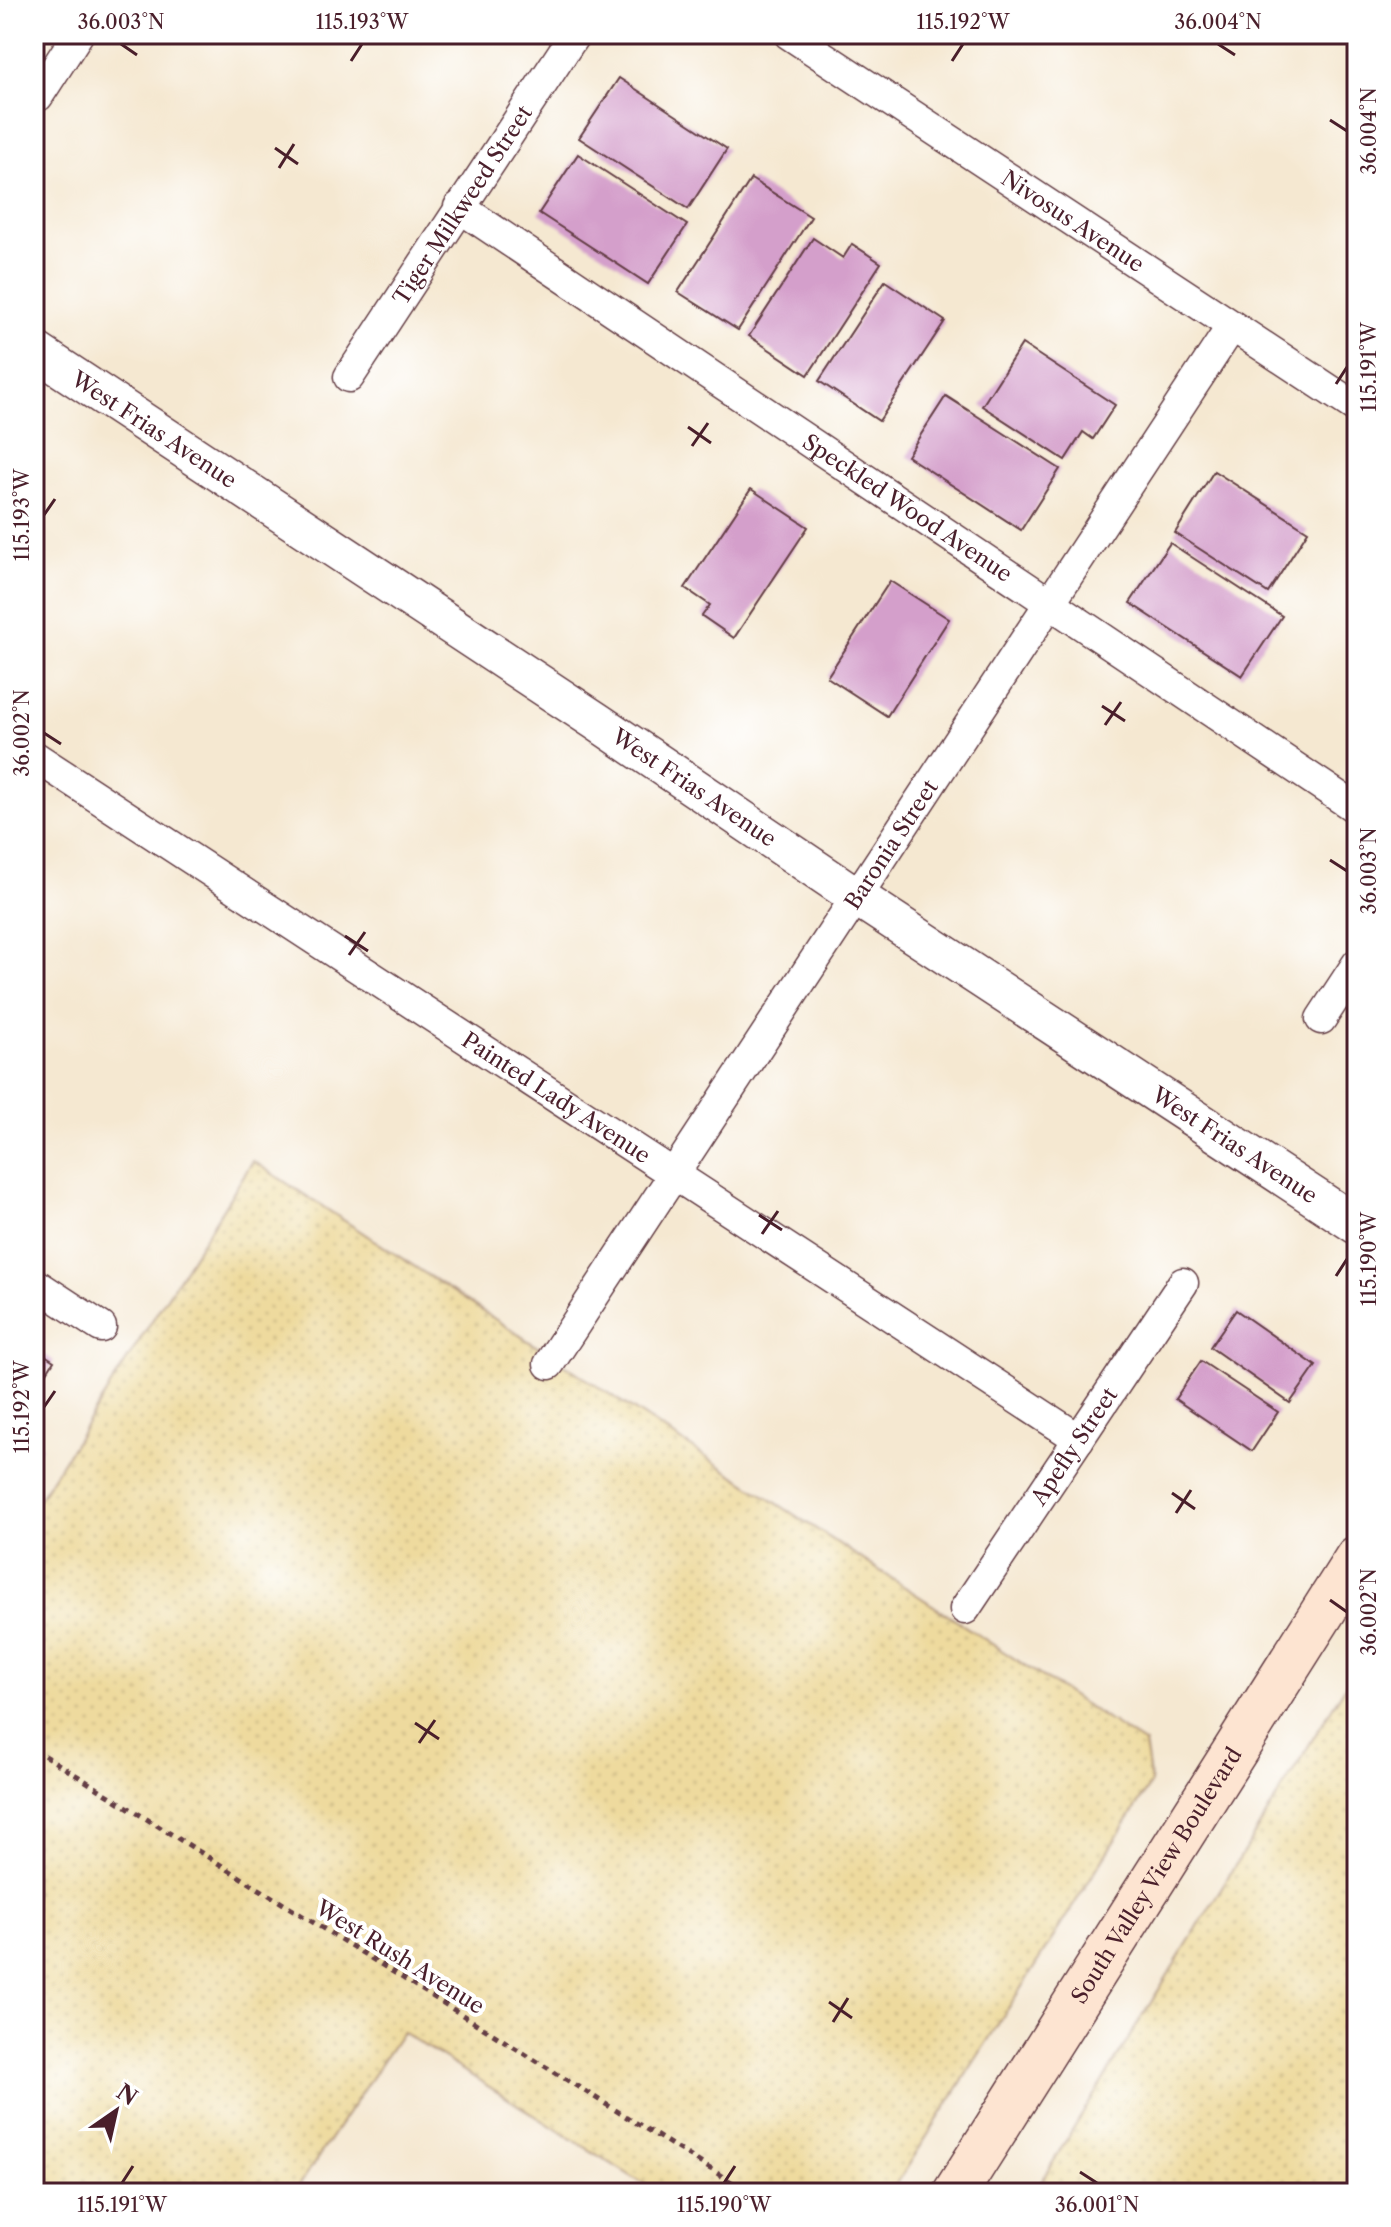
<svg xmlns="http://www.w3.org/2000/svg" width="1391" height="2227" viewBox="0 0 1391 2227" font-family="'Libre Caslon Text',serif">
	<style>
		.sand { fill: url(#sand-dots); stroke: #9c7c64; stroke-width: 2 }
		.building { fill: #d49fcb }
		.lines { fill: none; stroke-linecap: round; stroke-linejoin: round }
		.minor-casing { stroke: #643d44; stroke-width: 33 }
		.tertiary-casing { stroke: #643d44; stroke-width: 41 }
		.secondary-casing { stroke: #643d44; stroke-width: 47 }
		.path { stroke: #643d44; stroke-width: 5; stroke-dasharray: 6 6; stroke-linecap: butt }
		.minor { stroke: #fff; stroke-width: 30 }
		.tertiary { stroke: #fff; stroke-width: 38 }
		.secondary { stroke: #fde4d1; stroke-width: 44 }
		.ticks { fill: none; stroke: #4a1f2b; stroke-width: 3 }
		.labels { text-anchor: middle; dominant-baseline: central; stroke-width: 8; stroke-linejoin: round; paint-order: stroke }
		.street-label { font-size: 22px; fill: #4a1f2b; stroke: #fff }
		.neatline { fill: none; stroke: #4a1f2b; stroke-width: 3 }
		.ticks-label { font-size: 20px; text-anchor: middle; fill: #4a1f2b }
	</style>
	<defs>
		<pattern id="sand-dots" width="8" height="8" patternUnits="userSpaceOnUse" patternTransform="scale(2)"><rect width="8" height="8" fill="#eeda9e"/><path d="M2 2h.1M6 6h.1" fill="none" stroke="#cebb88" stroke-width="1.8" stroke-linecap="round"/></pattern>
	</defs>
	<rect width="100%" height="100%" fill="#fff"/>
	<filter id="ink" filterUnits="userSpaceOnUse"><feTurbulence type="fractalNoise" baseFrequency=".0125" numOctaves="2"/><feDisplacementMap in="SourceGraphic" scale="16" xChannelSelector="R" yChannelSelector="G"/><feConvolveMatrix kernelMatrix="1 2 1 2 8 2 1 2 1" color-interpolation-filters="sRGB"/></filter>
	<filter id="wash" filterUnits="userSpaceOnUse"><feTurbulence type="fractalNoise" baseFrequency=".006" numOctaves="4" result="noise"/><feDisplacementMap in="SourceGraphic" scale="32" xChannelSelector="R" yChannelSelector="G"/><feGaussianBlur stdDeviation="1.8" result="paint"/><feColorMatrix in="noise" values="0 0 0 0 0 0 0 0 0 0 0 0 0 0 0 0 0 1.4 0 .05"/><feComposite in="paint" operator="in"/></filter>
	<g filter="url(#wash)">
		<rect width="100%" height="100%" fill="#f5e8d1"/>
		<g class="sand">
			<path d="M253,1161l892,583 6,39 -260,410h-233l-256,-161 -108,161h-260v-686z"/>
			<path d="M1357,1667v526h-323z"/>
		</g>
		<g id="blocks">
			<g class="building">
				<path d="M619,78l108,71 -39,60 -109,-71z"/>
				<path d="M578,154l109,71 -39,59 -109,-71z"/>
				<path d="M751,179l60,38 -73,113 -60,-38z"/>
				<path d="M813,238l30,20 9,-14 29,19 -73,112 -59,-39z"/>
				<path d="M885,281l60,40 -66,100 -60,-40z"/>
				<path d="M1022,344l93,61 -22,34 -10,-7 -18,28 -83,-54z"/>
				<path d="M946,396l114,73 -39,61 -114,-74z"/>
				<path d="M1214,471l94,60 -40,62 -93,-60z"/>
				<path d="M751,489l57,38 -74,111 -32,-22 8,-11 -25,-17z"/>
				<path d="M1170,543l112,73 -40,60 -112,-73z"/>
				<path d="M890,581l59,38 -62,97 -60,-39z"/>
				<path d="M1236,1310l80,56 -26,37 -80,-56z"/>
				<path d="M34,1348l20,13 -20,31z"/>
				<path d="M1201,1361l77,51 -26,39 -77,-52z"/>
				<path d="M34,1440l8,6 -8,12z"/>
			</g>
		</g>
	</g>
	<g filter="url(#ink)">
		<use href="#blocks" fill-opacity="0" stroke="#643d44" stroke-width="2"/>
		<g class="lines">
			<defs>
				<g id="minor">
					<path id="s1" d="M789,34l568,374"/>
					<path d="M38,96l40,-62"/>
					<path id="s2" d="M459,207l898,602"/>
					<path id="s3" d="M349,377l226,-343"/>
					<path id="s4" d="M34,756l1045,683"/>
					<path d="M1321,1019l36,-55"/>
					<path d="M34,1283l67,44"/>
					<path id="s5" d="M549,1364l683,-1038"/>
					<path id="s6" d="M965,1609l218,-326"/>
				</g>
				<g id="tertiary">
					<path id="s7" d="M34,350l562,371 261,176 500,328"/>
				</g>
				<g id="secondary">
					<path id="s8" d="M955,2193l402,-635"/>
				</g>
			</defs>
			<use href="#minor" class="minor-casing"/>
			<use href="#tertiary" class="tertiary-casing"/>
			<use href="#secondary" class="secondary-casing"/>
			<path class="path" d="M34,1749l715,444"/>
			<use href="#minor" class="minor"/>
			<use href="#tertiary" class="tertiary"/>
			<use href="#secondary" class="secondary"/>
		</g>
	</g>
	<path class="ticks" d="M121,44l16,11M1218,44l17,11M351,61l11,-17M952,61l11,-17M1330,120l17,11M275,148l23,16M279,168l15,-24M1336,384l11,-17M688,427l23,16M692,446l16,-23M44,515l11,-16M1102,706l23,15M1105,725l16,-23M44,733l17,11M1330,860l17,11M345,936l23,15M349,955l16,-23M759,1215l23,15M762,1234l16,-23M1336,1276l11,-17M44,1407l11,-16M1172,1493l23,16M1176,1513l15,-23M1330,1600l17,12M415,1723l24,16M419,1743l16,-23M829,2002l23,16M833,2022l15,-24M1080,2172l17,11M122,2183l11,-17M724,2183l11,-17"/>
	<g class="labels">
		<g class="street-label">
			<text stroke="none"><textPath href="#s3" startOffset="206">Tiger Milkweed Street</textPath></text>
			<text stroke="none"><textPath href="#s1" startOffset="340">Nivosus Avenue</textPath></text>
			<text stroke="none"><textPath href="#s7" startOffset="144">West Frias Avenue</textPath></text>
			<text stroke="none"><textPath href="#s2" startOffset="540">Speckled Wood Avenue</textPath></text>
			<text stroke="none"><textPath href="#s7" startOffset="792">West Frias Avenue</textPath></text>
			<text stroke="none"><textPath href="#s5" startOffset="622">Baronia Street</textPath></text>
			<text stroke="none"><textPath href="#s4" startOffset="624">Painted Lady Avenue</textPath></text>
			<text stroke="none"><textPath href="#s7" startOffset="1440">West Frias Avenue</textPath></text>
			<text stroke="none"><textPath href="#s6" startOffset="196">Apefly Street</textPath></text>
			<text stroke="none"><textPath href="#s8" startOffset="376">South Valley View Boulevard</textPath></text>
			<text transform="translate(400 1957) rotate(32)">West Rush Avenue</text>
		</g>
	</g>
	<rect width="1391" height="2227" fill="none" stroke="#fff" stroke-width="88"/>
	<g transform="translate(116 2111) rotate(34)" stroke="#ffffff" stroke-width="6" paint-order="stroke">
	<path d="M0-6L14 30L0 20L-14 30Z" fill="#4a1f2b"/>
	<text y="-12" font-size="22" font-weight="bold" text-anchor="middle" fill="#4a1f2b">N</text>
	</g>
	<rect x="44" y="44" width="1303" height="2139" class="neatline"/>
	<g class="ticks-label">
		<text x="121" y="29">36.003°N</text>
		<text x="362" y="29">115.193°W</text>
		<text x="963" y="29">115.192°W</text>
		<text x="1218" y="29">36.004°N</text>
		<text transform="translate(1369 131) rotate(-90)" y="7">36.004°N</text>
		<text transform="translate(1369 367) rotate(-90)" y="7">115.191°W</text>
		<text transform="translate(22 515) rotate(-90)" y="7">115.193°W</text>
		<text transform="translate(22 733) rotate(-90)" y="7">36.002°N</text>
		<text transform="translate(1369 871) rotate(-90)" y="7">36.003°N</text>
		<text transform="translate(1369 1259) rotate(-90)" y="7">115.190°W</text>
		<text transform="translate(22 1407) rotate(-90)" y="7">115.192°W</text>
		<text transform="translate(1369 1612) rotate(-90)" y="7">36.002°N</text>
		<text x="122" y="2212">115.191°W</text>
		<text x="724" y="2212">115.190°W</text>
		<text x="1097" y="2212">36.001°N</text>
	</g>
</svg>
